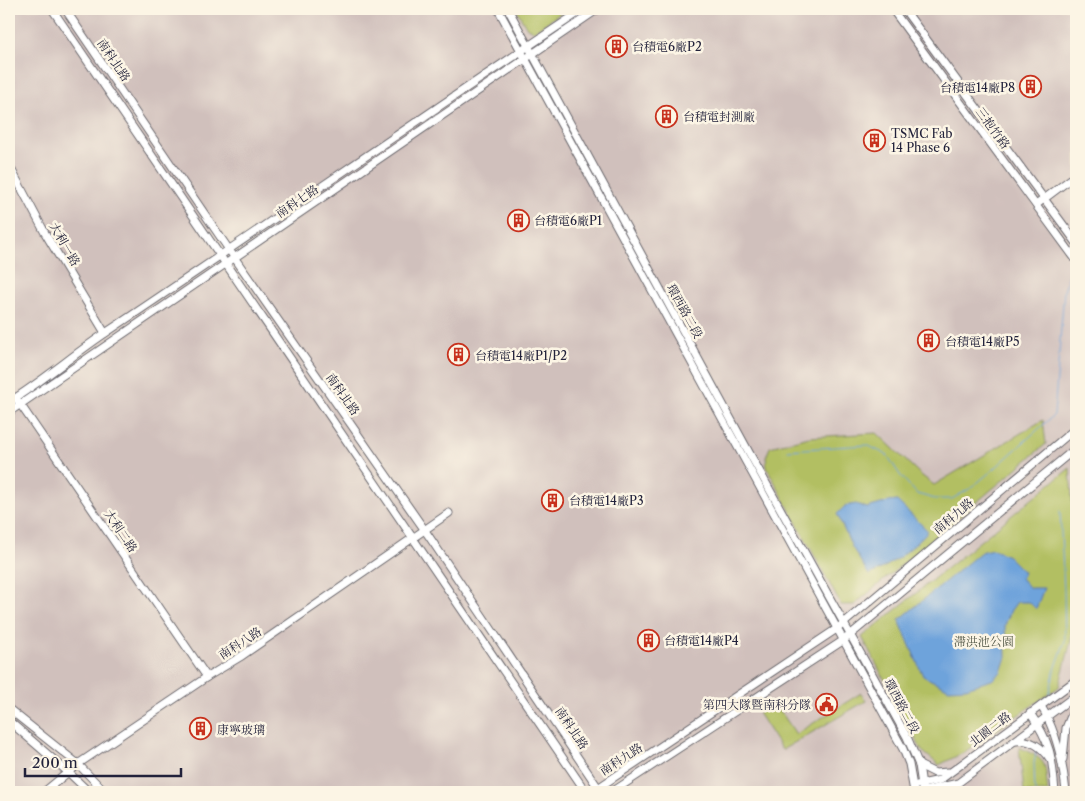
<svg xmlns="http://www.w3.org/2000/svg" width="1085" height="801" viewBox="0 0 1085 801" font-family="'Libre Caslon Text','Noto Serif TC',serif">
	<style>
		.industrial { fill: #d0c0bc }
		.green { fill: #b2bf62; stroke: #6a704e }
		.water { fill: #6ea3db; stroke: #48628b }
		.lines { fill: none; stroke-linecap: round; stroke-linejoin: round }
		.stream { stroke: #6ea3db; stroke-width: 1 }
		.minor-casing { stroke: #69666b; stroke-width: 9 }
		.minor { stroke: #fff; stroke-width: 7 }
		.labels { text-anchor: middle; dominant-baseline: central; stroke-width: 5; stroke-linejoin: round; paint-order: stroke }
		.poi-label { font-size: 12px; fill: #22223b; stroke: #fcf5e5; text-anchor: start }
		.street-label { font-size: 12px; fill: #22223b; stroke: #fcf5e5 }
		.park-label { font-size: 12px; fill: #545949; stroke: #fcf5e5 }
	</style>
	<rect width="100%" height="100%" fill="#fcf5e5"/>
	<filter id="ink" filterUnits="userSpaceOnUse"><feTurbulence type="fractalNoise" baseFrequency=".02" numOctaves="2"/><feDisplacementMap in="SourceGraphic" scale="10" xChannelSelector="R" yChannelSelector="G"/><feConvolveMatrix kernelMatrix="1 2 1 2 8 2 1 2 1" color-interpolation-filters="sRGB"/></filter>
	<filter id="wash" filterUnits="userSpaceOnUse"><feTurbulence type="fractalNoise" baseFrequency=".0096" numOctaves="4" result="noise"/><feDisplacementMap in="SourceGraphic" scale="20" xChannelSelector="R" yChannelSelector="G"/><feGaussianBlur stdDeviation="1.12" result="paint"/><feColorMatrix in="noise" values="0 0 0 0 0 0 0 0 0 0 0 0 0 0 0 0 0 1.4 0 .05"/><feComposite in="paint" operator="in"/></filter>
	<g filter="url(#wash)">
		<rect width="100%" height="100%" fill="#ede4c3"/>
		<rect class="industrial" x="9" y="9" width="1067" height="783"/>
		<g class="green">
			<path d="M516,9h51l-33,22 -7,-3z"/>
			<path d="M1043,420l3,24 -192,161h-13l-74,-137 -1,-11 4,-10 39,-10 68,-4 44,42 13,10z"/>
			<path d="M1070,468l6,90 -5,83 -12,46 -96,66 -24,12 -17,-14 -60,-114z"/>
			<path d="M861,693l5,8 -84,49 -24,-37 17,-10 21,31z"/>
			<path d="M1019,747c30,15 25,13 29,45h-24z"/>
		</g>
		<g class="water">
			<path d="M897,501l31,30c-18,19 -36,34 -59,44l-17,-28 -15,-33 8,-8 11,-2 11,4 21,-6z"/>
			<path d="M992,549l16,7 16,16 -3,6 9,10h14l-8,21 -7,-7h-12l-6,8 -6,15 1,32 -5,15 -9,8 -26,8 -17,1 -26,-13 -24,-56 82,-68z"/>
		</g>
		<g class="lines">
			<g class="stream">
				<path d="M1075,253l1,-6"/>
				<path d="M788,450l79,-5 20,10 13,20 17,19 18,5h17l19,-11 24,-20 59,-53 10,-124 9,-31"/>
				<path d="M1049,696l5,-24 11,-31 -1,-51 -4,-79"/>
				<path d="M1035,792l-1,-29 3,-15"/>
			</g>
		</g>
	</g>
	<g filter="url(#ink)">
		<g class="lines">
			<defs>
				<g id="minor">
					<path d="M52,9l534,783"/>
					<path d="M65,9l169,248 190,272 177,263"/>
					<path d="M498,9l405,740 6,15 5,28"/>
					<path d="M508,9l243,447 156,281 12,28 4,27"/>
					<path d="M892,9l184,251"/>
					<path d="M904,9l172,233"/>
					<path d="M9,165l36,68 60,100"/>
					<path d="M1036,205l40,-30"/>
					<path d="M18,401l189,276"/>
					<path d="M9,402c34,-21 65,-48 98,-70 160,-107 317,-217 477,-323"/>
					<path d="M9,412l589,-403"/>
					<path d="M1041,706c16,26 22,56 25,86"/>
					<path d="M9,709l69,55 27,28"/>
					<path d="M1030,713c21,30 22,43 25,79"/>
					<path d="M9,721l59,51 21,20"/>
					<path d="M1016,741c14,-3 27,7 34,18"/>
					<path d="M1063,759l3,-31 10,-24"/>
					<path d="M919,765l16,8 13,-1"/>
					<path d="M917,785l23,-5 136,-100"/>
					<path d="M44,792l34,-28 129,-87 33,-20 209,-144"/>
					<path d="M592,792l246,-164 238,-200"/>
					<path d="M612,792l232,-152 232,-192"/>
					<path d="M920,792l38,-9 118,-88"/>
				</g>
			</defs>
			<use href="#minor" class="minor-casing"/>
			<use href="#minor" class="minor"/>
		</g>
	</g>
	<defs>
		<symbol id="building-ring" viewBox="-11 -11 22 22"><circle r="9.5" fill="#fcf5e5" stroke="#c8321e" stroke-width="1.5"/><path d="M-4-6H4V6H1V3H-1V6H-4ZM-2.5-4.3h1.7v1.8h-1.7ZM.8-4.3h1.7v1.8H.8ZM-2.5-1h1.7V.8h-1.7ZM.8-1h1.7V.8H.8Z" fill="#c8321e"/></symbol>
		<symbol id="civic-ring" viewBox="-11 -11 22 22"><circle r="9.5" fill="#fcf5e5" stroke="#c8321e" stroke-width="1.5"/><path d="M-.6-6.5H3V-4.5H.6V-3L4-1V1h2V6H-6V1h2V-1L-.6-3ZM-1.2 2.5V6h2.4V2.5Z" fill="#c8321e"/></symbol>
	</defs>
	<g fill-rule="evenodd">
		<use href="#building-ring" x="604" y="34" width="25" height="25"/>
		<use href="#building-ring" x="1018" y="74" width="25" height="25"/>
		<use href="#building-ring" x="654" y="104" width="25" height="25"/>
		<use href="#building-ring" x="862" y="128" width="25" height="25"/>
		<use href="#building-ring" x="506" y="208" width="25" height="25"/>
		<use href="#building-ring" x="916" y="328" width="25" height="25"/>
		<use href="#building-ring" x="446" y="342" width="25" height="25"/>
		<use href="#building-ring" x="540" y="488" width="25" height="25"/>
		<use href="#building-ring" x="636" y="628" width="25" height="25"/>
		<use href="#civic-ring" x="814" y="692" width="25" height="25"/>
		<use href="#building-ring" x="188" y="716" width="25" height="25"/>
	</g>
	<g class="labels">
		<g class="poi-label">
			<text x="632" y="46">台積電6廠P2</text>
			<text x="1015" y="87" text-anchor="end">台積電14廠P8</text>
			<text x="683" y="116">台積電封測廠</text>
			<text x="891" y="133">TSMC Fab<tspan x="891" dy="14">14 Phase 6</tspan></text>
			<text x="534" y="220">台積電6廠P1</text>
			<text x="945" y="341">台積電14廠P5</text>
			<text x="475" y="355">台積電14廠P1/P2</text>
			<text x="569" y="500">台積電14廠P3</text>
			<text x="664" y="640">台積電14廠P4</text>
			<text x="811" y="704" text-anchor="end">第四大隊暨南科分隊</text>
			<text x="217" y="729">康寧玻璃</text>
		</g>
		<g class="street-label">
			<text transform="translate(114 60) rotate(56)">南科北路</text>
			<text transform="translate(993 128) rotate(54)">三抱竹路</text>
			<text transform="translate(297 201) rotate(-34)">南科七路</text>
			<text transform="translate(65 244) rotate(60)">大利一路</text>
			<text transform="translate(685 311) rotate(61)">環西路二段</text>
			<text transform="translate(343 394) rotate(55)">南科北路</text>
			<text transform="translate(953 516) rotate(-40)">南科九路</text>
			<text transform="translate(121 531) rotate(56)">大利二路</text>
			<text transform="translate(240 643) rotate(-33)">南科八路</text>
			<text transform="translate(902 706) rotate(62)">環西路二段</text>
			<text transform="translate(572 728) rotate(56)">南科北路</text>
			<text transform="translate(990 729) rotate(-37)">北園二路</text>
			<text transform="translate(621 759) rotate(-33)">南科九路</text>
		</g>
		<g class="park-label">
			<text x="984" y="641">滯洪池公園</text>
		</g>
	</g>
	<rect width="1085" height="801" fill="none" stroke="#fcf5e5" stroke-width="30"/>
	<path d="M25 768v8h156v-8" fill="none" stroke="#22223b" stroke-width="2.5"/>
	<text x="32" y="768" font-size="15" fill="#22223b" stroke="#fcf5e5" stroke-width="4" paint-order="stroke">200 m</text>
</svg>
